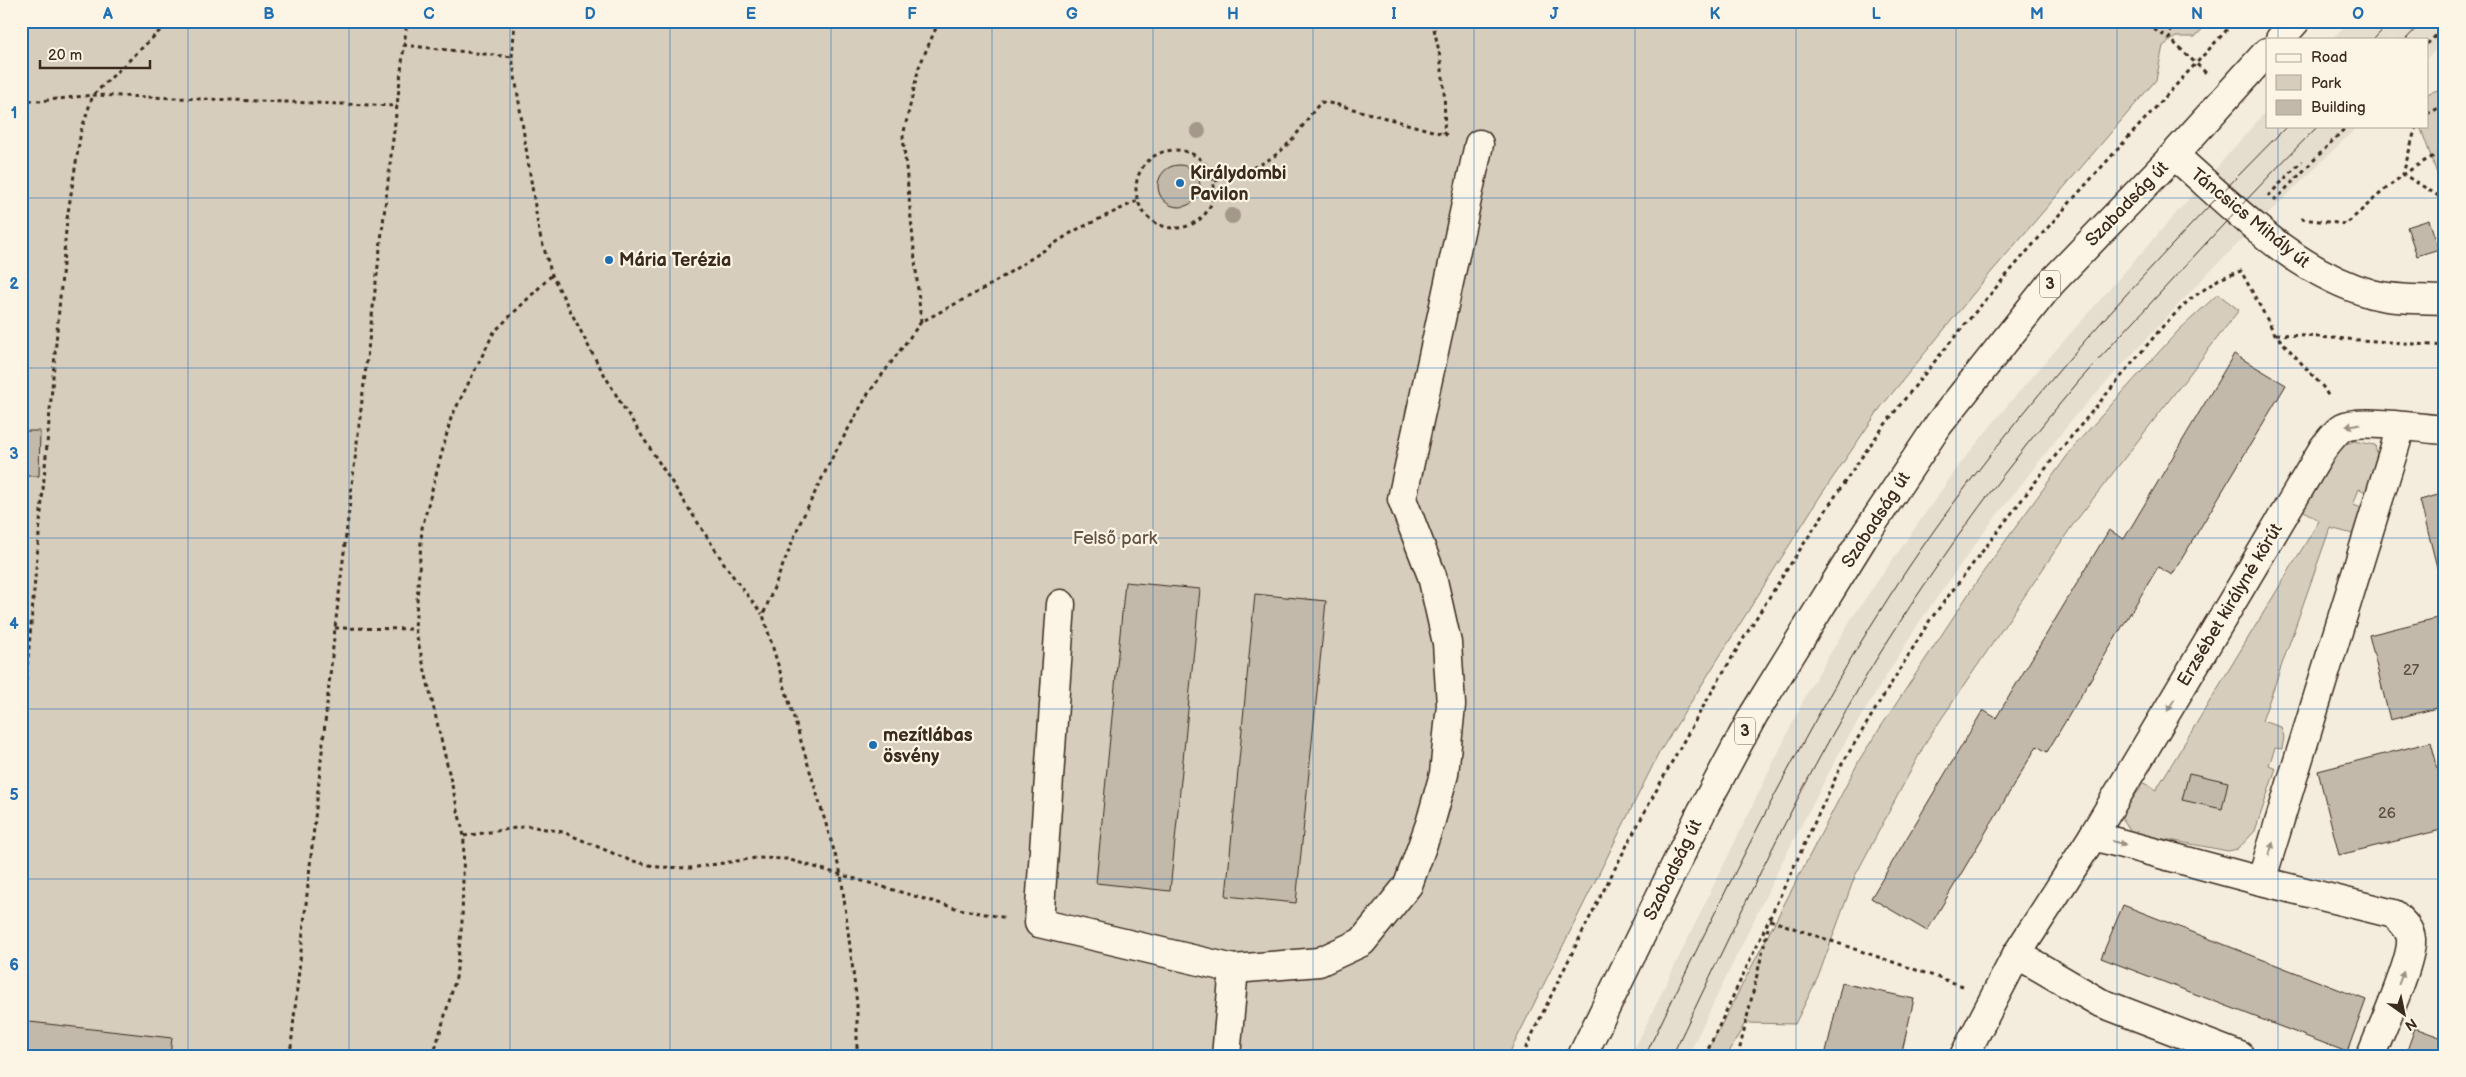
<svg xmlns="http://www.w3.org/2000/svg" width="2466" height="1077" viewBox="0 0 2466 1077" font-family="'Balsamiq Sans',sans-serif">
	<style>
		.built { fill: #e5ddce }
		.green { fill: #d6cdbd; stroke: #887c6e }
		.building { fill: #c3b9aa; stroke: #3b2a1e }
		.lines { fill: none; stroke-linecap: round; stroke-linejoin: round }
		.minor-casing { stroke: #3b2a1e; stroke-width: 31 }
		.major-casing { stroke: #3b2a1e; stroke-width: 31 }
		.path { stroke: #3b2a1e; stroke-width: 3; stroke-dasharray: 4 4; stroke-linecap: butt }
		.minor { stroke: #fcf5e5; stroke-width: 28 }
		.major { stroke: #fcf5e5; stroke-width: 28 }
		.tram { stroke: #3b2a1e; stroke-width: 1 }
		.tree { fill: #a4988a }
		.oneway { fill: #9c9082 }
		.grid { fill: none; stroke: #1f6fb2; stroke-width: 1; stroke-opacity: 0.55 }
		.poi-dot { fill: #1f6fb2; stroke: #fcf5e5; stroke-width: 2 }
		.labels { text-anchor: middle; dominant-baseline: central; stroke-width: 4.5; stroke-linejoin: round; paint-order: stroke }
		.number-label { font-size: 15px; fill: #5d4e41 }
		.shield { fill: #fcf5e5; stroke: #75675a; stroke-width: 1 }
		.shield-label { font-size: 16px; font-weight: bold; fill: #3b2a1e }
		.poi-label { font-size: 18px; font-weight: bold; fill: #3b2a1e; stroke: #fcf5e5; text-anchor: start }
		.street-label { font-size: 18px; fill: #3b2a1e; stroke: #fcf5e5 }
		.park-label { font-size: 18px; fill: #625346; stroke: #fcf5e5 }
		.neatline { fill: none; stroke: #1f6fb2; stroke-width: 2 }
		.grid-label { font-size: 16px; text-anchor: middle; font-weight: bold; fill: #1f6fb2 }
	</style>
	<rect width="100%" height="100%" fill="#f4eddd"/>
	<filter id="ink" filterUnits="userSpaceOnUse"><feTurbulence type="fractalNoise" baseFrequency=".02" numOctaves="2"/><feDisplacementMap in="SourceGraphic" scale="10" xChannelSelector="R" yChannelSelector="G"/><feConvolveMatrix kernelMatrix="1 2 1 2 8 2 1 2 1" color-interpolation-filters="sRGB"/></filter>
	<g filter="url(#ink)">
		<g class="built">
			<path d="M2349,21h96v20l-18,17v-19h-95z"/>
			<path d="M2267,110v16h91l-153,150 -131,141 -84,107 -70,97 -76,123 -61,116 -95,196h-57l179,-369 41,-68 109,-155 51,-63z"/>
		</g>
		<g class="green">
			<path d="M21,21h2189l-15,16h-19l-13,9 -7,34 -174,203 -101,124 -62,91 -160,255 -151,303h-1487z"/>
			<path d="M2445,87v109l-25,-70h7v-32z"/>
			<path d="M2218,294l21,16 -167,216 -145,214 -72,136 -37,101 -23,47 -50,-1 -18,33h-22l156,-299 120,-182 94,-130 103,-114z"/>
			<path d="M2354,441l21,4 2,9 -10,38 -8,-3 -6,16 9,3 -9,26 -23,-6 -68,193 19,6 3,10 -2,12 -7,-1 -6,17 7,3 -21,63 -17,18 -10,2 -96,-18 -11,-17 3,-18 7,2 10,-12 -8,-5c10,-3 15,3 23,7l163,-269 -18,-12c11,-26 25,-58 53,-68z"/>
		</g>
		<g class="building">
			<circle cx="1179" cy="186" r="21"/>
			<path d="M2429,220l10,29 -22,7 -10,-29z"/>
			<path d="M2234,354l52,31 -114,190 -14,-8 -111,185 -10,-6 -110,185 -56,-33 112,-188 13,8 113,-188 15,9z"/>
			<path d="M21,431h19l-1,45h-18z"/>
			<path d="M2445,493v89l-4,1 -21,-83z"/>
			<path d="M1125,582l75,7 -30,302 -74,-8z"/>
			<path d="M1255,594l71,7 -30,302 -70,-7z"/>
			<path d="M2445,616v90l-55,14 -21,-85z"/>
			<path d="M2431,742l14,55v32l-106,26 -21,-84z"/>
			<path d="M2189,773l39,9 -6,27 -40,-9z"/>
			<path d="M2123,905l243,95 -19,52 -246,-94z"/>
			<path d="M1842,983l72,16 -13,57h-76z"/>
			<path d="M21,1021l151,17 -2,18h-149z"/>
			<path d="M2415,1028l30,11v17h-40z"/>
		</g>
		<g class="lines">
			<defs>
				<g id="minor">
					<path d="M2174,155c61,53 118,116 198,139 23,6 49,5 73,6"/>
					<path d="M2401,427l-140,454 -168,-45 231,-389c6,-7 12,-16 19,-20 16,-9 81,2 102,3"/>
					<path d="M1061,604l-22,319 195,46 -8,87"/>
					<path d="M2261,881l133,33c7,7 16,14 17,25 2,22 -31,93 -40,117"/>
					<path d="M2017,954l82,48 141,54"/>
					<path d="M1234,969l85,-7 43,-20 46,-57 22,-61 14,-50 7,-69 -4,-62 -15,-67 -30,-77 77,-355"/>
					<path d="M1964,1056l53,-102 76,-118"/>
				</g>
				<g id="major">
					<path d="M2280,39l16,-18"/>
					<path d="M1582,1056l120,-245 52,-97 109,-176 76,-114 112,-141 123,-128 93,-103"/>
				</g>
			</defs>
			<use href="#minor" class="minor-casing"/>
			<use href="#major" class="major-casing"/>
			<g class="path">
				<path d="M515,21l-3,36 27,175 13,43 41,80 29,50 107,166 33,43"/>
				<path d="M1432,21c11,43 14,69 12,113"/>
				<path d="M2140,21l30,18 36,34"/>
				<path d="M2169,40l3,-19"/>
				<path d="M2427,44l18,-17"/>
				<path d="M403,45l109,12"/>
				<path d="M21,100l19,1 53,-6 304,11"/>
				<path d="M2427,114l18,-9"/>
				<path d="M2416,126l-13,48 42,26"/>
				<circle cx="1175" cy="189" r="39"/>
				<path d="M1215,181c26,-8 53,-16 72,-36 13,-13 22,-30 34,-43l14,2 112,31"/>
				<path d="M2268,196l34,-35"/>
				<path d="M2274,201l73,-75"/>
				<path d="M2301,219l45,5c31,-27 60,-57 99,-73"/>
				<path d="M921,322l-18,-186 16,-69 20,-46"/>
				<path d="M2276,334l169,12"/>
				<path d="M335,628l80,1"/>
				<path d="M21,664h8"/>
				<path d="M21,737l46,-518 14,-88 12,-36 77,-74"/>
				<path d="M464,836l65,-10 34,6 66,28 29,7 33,1 65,-10 31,1 172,50 48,9"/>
				<path d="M1770,920l193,66"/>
				<path d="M290,1056l45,-428 72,-607"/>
				<path d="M433,1056l23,-78 6,-56 2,-86 -49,-207 7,-101 29,-110 43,-86 58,-57"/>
				<path d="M857,1056v-52l-16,-130 -78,-259 36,-90 34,-69 35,-62 53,-72 66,-35 87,-56 63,-30"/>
				<path d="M1522,1056c85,-178 175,-352 285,-517 29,-44 58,-89 90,-130 105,-135 222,-262 338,-388"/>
				<path d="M1705,1056l137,-292 88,-144 126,-165 107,-129 26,-26 30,-21 22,-8 34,63 48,53 6,10"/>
				<path d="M1738,1056l30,-128"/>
			</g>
			<use href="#minor" class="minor"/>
			<use href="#major" class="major"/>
			<g class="tram">
				<path d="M2374,39l17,-18"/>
				<path d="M2406,39l17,-18"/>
				<path d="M1645,1056c81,-166 160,-334 263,-488 109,-162 242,-303 379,-442"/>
				<path d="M1672,1056c68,-141 133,-285 217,-417 57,-90 121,-177 190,-258 30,-34 62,-67 93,-101 48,-52 96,-104 146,-154"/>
			</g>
		</g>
		<g class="tree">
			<circle cx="1198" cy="131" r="8"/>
			<circle cx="1232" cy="216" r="8"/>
		</g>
		<defs><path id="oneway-solid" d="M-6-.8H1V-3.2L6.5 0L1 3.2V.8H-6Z" transform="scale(1.25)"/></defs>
		<g class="oneway">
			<use href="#oneway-solid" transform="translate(2353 425) rotate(169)"/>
			<use href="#oneway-solid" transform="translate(2171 705) rotate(121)"/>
			<use href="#oneway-solid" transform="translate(2119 843) rotate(15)"/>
			<use href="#oneway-solid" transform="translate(2271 849) rotate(-73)"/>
			<use href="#oneway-solid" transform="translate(2401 978) rotate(-69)"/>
		</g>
	</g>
	<path class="grid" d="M188,21v1035M349,21v1035M510,21v1035M670,21v1035M831,21v1035M992,21v1035M1153,21v1035M1313,21v1035M1474,21v1035M1635,21v1035M1796,21v1035M1956,21v1035M2117,21v1035M2278,21v18M2278,126v930M21,198h2424M21,368h2424M21,538h2424M21,709h2424M21,879h2424"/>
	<g class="poi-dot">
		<circle cx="1180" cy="183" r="5"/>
		<circle cx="609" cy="260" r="5"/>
		<circle cx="873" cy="745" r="5"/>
	</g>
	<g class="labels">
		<g class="number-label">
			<text x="2411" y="670">27</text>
			<text x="2387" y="813">26</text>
		</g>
		<g class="shield">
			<rect x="2040" y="270.5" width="20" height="27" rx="4"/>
			<rect x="1735" y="717.5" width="20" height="27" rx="4"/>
		</g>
		<g class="shield-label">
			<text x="2050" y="284">3</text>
			<text x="1745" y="731">3</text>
		</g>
		<g class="poi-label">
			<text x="1190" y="173">Királydombi<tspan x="1190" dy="21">Pavilon</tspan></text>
			<text x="619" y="260">Mária Terézia</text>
			<text x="883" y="735">mezítlábas<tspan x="883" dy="21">ösvény</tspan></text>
		</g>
		<g class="street-label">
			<text transform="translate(2127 204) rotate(-46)">Szabadság út</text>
			<text transform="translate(2250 218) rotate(39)">Táncsics Mihály út</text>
			<text transform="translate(1876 520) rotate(-57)">Szabadság út</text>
			<text transform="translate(2230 605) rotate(-59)">Erzsébet királyné körút</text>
			<text transform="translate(1673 870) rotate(-64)">Szabadság út</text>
		</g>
		<g class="park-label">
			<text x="1115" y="538">Felső park</text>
		</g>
	</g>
	<rect width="2466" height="1077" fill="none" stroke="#fcf5e5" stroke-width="55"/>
	<rect x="2266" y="38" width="162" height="90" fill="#fcf5e5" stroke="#afa495"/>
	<rect x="2276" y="54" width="25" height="8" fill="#fcf5e5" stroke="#afa495"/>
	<text x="2311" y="62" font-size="15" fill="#3b2a1e">Road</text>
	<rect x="2276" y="75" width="25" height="15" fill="#d6cdbd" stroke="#afa495"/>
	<text x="2311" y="88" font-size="15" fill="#3b2a1e">Park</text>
	<rect x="2276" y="100" width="25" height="15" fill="#c3b9aa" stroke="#afa495"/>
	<text x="2311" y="112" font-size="15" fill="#3b2a1e">Building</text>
	<g transform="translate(2404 1014) rotate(147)" stroke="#fcf5e5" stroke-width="4" paint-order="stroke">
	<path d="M0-4L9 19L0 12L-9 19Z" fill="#3b2a1e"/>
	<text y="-8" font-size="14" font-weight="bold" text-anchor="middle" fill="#3b2a1e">N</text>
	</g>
	<path d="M40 60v8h110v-8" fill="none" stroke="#3b2a1e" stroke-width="2.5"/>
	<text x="48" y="60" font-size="15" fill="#3b2a1e" stroke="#fcf5e5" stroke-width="4" paint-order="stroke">20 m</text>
	<rect x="28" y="28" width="2410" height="1022" class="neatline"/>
	<g class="grid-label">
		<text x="108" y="19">A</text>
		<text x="269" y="19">B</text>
		<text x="429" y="19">C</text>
		<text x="590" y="19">D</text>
		<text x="751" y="19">E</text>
		<text x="912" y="19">F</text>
		<text x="1072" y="19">G</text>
		<text x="1233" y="19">H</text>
		<text x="1394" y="19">I</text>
		<text x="1554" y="19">J</text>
		<text x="1715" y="19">K</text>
		<text x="1876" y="19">L</text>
		<text x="2037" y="19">M</text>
		<text x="2197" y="19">N</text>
		<text x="2358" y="19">O</text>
		<text x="14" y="118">1</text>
		<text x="14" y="289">2</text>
		<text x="14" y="459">3</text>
		<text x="14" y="629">4</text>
		<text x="14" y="800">5</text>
		<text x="14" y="970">6</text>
	</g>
</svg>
